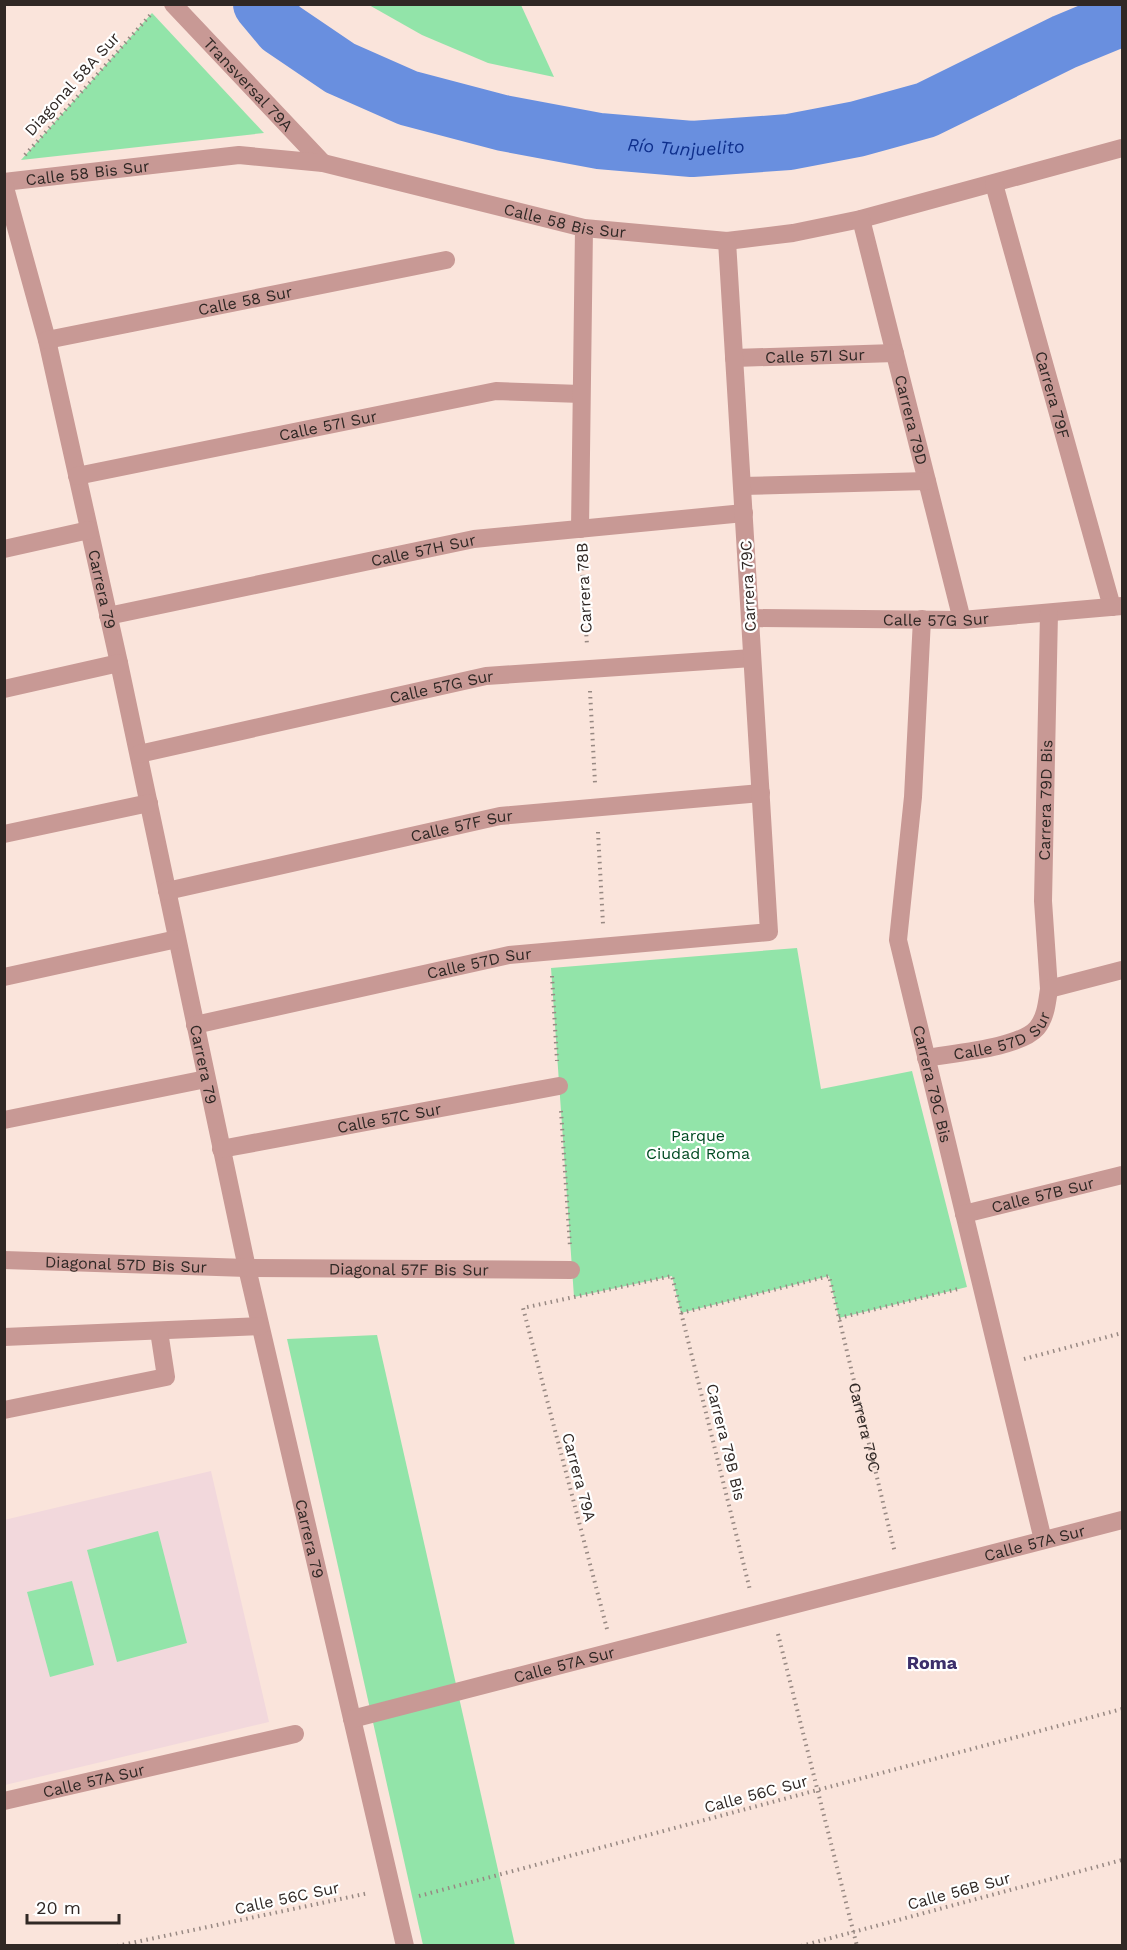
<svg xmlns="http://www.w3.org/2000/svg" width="1127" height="1950" viewBox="0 0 1127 1950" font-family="'Work Sans',sans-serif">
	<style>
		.education { fill: #f2d8dc }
		.green { fill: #92e4a9 }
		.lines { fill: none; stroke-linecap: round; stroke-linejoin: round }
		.river { stroke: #698fdf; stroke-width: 56 }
		.path { stroke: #988983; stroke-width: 4; stroke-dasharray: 1.5 4.5; stroke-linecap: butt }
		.minor { stroke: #c89995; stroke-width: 18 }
		.labels { text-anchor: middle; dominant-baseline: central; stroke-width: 4.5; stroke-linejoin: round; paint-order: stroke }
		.street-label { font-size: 16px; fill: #302825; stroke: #fff }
		.park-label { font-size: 16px; fill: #004a22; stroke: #fff }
		.water-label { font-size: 18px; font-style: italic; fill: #0e2f8c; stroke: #fff }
		.neighbourhood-label { font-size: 18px; font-weight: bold; fill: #3c2f6b; stroke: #fff }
	</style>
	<rect width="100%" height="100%" fill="#fae4db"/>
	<path class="education" d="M211,1471l58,251 -264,63 -1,-265z"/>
	<g class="green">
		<path d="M369,5h152l33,72 -66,-14 -66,-28z"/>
		<path d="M152,13l112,120 -243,27z"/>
		<path d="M797,948l24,141 91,-18 55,216 -128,31 -10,-42 -148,37 -9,-37 -98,21 -23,-329z"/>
		<path d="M377,1335l138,610h-92l-136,-606z"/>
		<path d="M158,1531l29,112 -70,19 -30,-112z"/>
		<path d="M72,1581l22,84 -44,12 -23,-85z"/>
	</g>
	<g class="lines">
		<path class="river" id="s1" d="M261,4l20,24 59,40 68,30 95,25 96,18 93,8 97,-7 68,-13 69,-19 138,-68 58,-24"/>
		<g class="path">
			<path d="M25,155l127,-142"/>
			<path d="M581,551l6,94"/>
			<path d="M590,691l5,92"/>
			<path d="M598,832l5,92"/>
			<path d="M552,976l5,85"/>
			<path d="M561,1111l9,136"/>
			<path id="s2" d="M681,1313l148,-37 66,277"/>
			<path d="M839,1318l119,-29"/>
			<path d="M1024,1359l98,-26"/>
			<path d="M607,1629l-84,-321 149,-32 78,314"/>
			<path d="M778,1634l79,312"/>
			<path d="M419,1896l703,-187"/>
			<path d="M117,1946l252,-53"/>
			<path d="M801,1946l321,-86"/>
		</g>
		<g class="minor">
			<path id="s3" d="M173,4l150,159"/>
			<path id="s4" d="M4,182l235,-27 84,8 261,65 143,13 66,-8 68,-14 261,-71"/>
			<path id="s5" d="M4,184l43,156 72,323 128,605 158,678"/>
			<path id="s6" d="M994,184l118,423"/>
			<path id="s7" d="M861,219l101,401"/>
			<path id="s8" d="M47,340l399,-80"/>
			<path id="s9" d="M734,358l161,-5"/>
			<path id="s10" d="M77,476l419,-85 85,3"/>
			<path d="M742,486l185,-5"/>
			<path d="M580,529l4,-301"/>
			<path d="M4,549l85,-19"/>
			<path id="s11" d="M108,616l366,-77 270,-26"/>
			<path id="s12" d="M750,618l212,2 160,-14"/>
			<path id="s13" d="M922,619l-9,178 -15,143 145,600"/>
			<path d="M4,689l115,-26"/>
			<path id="s14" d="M139,754l347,-78 266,-18"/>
			<path d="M4,834l145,-31"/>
			<path id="s15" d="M167,891l333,-75 261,-23"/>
			<path d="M4,977l173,-38"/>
			<path id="s16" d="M1049,989l-6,-88 6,-288"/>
			<path id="s17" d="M195,1025l314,-70 260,-23 -42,-691"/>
			<path id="s18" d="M926,1058c27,-5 94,-10 111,-30 9,-11 10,-26 12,-39l73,-19"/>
			<path d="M4,1120l202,-41"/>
			<path id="s19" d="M221,1149l338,-63"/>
			<path id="s20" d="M964,1214l158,-39"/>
			<path id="s21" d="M4,1260l243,8 324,2"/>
			<path d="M4,1337l256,-11"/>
			<path d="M4,1410l162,-33 -7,-46"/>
			<path id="s22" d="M352,1719l770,-199"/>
			<path id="s23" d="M4,1801l291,-67"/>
		</g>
	</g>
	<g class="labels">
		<g class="street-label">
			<text transform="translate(72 84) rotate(-48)">Diagonal 58A Sur</text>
			<text stroke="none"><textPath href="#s3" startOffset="110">Transversal 79A</textPath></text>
			<text stroke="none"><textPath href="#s4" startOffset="84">Calle 58 Bis Sur</textPath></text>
			<text stroke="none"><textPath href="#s4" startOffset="570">Calle 58 Bis Sur</textPath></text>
			<text stroke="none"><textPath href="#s8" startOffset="202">Calle 58 Sur</textPath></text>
			<text stroke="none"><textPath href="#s9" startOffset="81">Calle 57I Sur</textPath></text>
			<text stroke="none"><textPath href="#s6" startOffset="219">Carrera 79F</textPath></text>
			<text stroke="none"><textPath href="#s7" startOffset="207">Carrera 79D</textPath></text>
			<text stroke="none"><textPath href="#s10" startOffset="256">Calle 57I Sur</textPath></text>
			<text stroke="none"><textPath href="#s11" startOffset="322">Calle 57H Sur</textPath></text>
			<text transform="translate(748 586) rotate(-93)">Carrera 79C</text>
			<text transform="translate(584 588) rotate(-93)">Carrera 78B</text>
			<text stroke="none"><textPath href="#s5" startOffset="417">Carrera 79</textPath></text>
			<text stroke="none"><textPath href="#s12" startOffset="186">Calle 57G Sur</textPath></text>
			<text stroke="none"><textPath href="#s14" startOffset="310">Calle 57G Sur</textPath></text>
			<text stroke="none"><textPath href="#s16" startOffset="189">Carrera 79D Bis</textPath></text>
			<text stroke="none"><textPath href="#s15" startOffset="302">Calle 57F Sur</textPath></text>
			<text stroke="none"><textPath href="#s17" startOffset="291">Calle 57D Sur</textPath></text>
			<text stroke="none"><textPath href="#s18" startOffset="81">Calle 57D Sur</textPath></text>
			<text stroke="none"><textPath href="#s5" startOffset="903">Carrera 79</textPath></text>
			<text stroke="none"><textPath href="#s13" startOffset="470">Carrera 79C Bis</textPath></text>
			<text stroke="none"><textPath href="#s19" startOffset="171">Calle 57C Sur</textPath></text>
			<text stroke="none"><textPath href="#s20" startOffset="81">Calle 57B Sur</textPath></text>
			<text stroke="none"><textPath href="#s21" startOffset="122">Diagonal 57D Bis Sur</textPath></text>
			<text stroke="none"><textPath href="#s21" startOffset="405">Diagonal 57F Bis Sur</textPath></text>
			<text stroke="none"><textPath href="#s2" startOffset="308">Carrera 79C</textPath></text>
			<text transform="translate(726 1442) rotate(76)">Carrera 79B Bis</text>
			<text transform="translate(579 1477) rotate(75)">Carrera 79A</text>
			<text stroke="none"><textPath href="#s5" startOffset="1389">Carrera 79</textPath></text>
			<text stroke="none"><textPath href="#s22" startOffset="705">Calle 57A Sur</textPath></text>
			<text stroke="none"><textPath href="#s22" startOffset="219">Calle 57A Sur</textPath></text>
			<text stroke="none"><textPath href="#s23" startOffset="92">Calle 57A Sur</textPath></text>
			<text transform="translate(756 1794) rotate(-15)">Calle 56C Sur</text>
			<text transform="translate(959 1891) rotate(-15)">Calle 56B Sur</text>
			<text transform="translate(287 1898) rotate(-12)">Calle 56C Sur</text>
		</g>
		<g class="park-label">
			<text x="698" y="1135">Parque<tspan x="698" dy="18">Ciudad Roma</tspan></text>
		</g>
		<g class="water-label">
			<text stroke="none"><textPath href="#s1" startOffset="460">Río Tunjuelito</textPath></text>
		</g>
		<g class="neighbourhood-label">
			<text x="932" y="1662">Roma</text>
		</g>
	</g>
	<rect width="1127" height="1950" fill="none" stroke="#302825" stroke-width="12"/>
	<path d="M27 1914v9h92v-9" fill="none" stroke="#302825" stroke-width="3"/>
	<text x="36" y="1914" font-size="18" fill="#302825" stroke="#ffffff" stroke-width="4.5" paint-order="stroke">20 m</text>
</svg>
